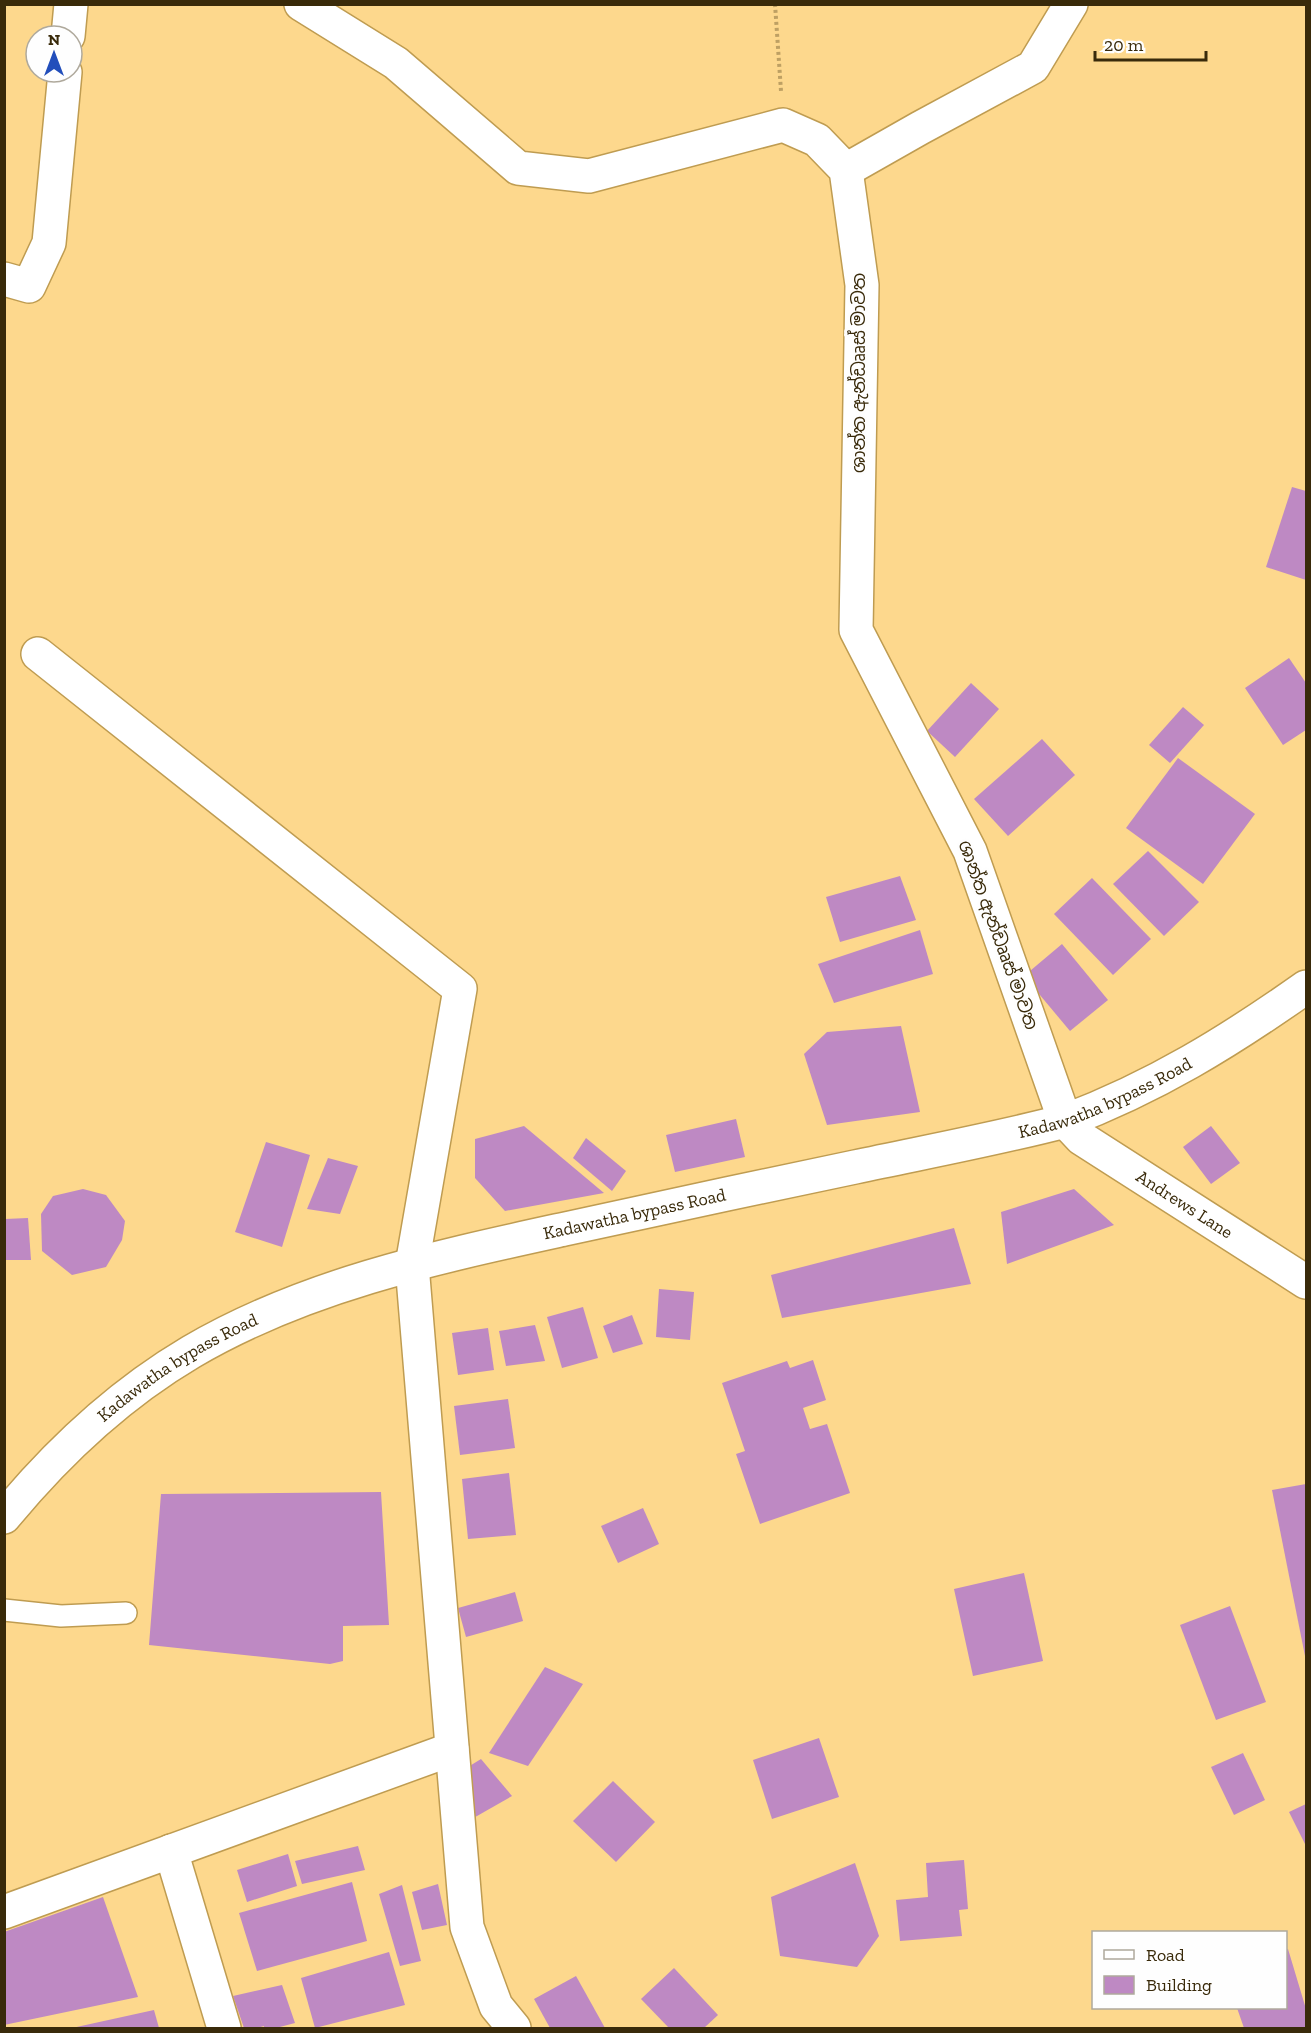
<svg xmlns="http://www.w3.org/2000/svg" width="1311" height="2033" viewBox="0 0 1311 2033" font-family="'Zilla Slab','Noto Sans Sinhala',serif">
	<style>
		.building { fill: #be89c3 }
		.lines { fill: none; stroke-linecap: round; stroke-linejoin: round }
		.service-casing { stroke: #bf9c51; stroke-width: 24 }
		.minor-casing { stroke: #bf9c51; stroke-width: 36 }
		.tertiary-casing { stroke: #bf9c51; stroke-width: 36 }
		.path { stroke: #bea063; stroke-width: 4; stroke-dasharray: 3 3; stroke-linecap: butt }
		.service { stroke: #fff; stroke-width: 21 }
		.minor { stroke: #fff; stroke-width: 33 }
		.tertiary { stroke: #fff; stroke-width: 33 }
		.labels { text-anchor: middle; dominant-baseline: central; stroke-width: 6; stroke-linejoin: round; paint-order: stroke }
		.street-label { font-size: 18px; fill: #392a0a; stroke: #fefefe }
	</style>
	<rect width="100%" height="100%" fill="#fdd88d"/>
	<g class="building">
		<path d="M1292,487l14,4v89l-40,-13z"/>
		<path d="M1289,658l17,25v47l-23,15 -38,-57z"/>
		<path d="M971,683l28,26 -44,48 -28,-26z"/>
		<path d="M1183,707l21,18 -34,38 -21,-18z"/>
		<path d="M1042,739l33,36 -67,61 -34,-37z"/>
		<path d="M1178,758l77,56 -52,70 -77,-56z"/>
		<path d="M1148,851l51,51 -35,34 -51,-52z"/>
		<path d="M900,876l16,44 -76,22 -14,-45z"/>
		<path d="M1092,878l59,61 -38,36 -59,-61z"/>
		<path d="M920,930l13,44 -99,29 -16,-39z"/>
		<path d="M1062,944l46,56 -38,31 -46,-55z"/>
		<path d="M901,1026l19,86 -93,13 -23,-71 23,-22z"/>
		<path d="M736,1119l9,38 -70,15 -9,-37z"/>
		<path d="M524,1126l80,67 -99,18 -30,-33v-39z"/>
		<path d="M1211,1126l29,37 -29,21 -28,-37z"/>
		<path d="M586,1138l40,33 -14,20 -39,-33z"/>
		<path d="M266,1142l44,13 -28,92 -47,-15z"/>
		<path d="M328,1158l30,8 -18,48 -33,-5z"/>
		<path d="M83,1189l23,6 19,26 -3,19 -16,27 -34,8 -30,-24 -1,-37 12,-18z"/>
		<path d="M1074,1189l40,36 -107,39 -6,-52z"/>
		<path d="M28,1218l3,42h-26v-41z"/>
		<path d="M954,1228l17,56 -189,34 -11,-43z"/>
		<path d="M659,1289l35,3 -4,48 -34,-3z"/>
		<path d="M583,1307l15,51 -36,10 -15,-51z"/>
		<path d="M632,1315l11,29 -30,9 -10,-27z"/>
		<path d="M535,1325l10,36 -39,5 -7,-35z"/>
		<path d="M488,1328l6,42 -36,5 -6,-42z"/>
		<path d="M813,1360l13,40 -23,8 7,21 17,-5 23,69 -90,31 -24,-70 9,-3 -23,-68 65,-22 3,7z"/>
		<path d="M508,1399l7,49 -55,7 -6,-49z"/>
		<path d="M509,1473l7,62 -48,4 -6,-60z"/>
		<path d="M1306,1484v172h-1l-33,-166z"/>
		<path d="M381,1492l8,133 -46,1v35l-13,3 -181,-19 12,-151z"/>
		<path d="M643,1508l16,36 -41,19 -17,-37z"/>
		<path d="M1024,1573l19,88 -70,15 -19,-87z"/>
		<path d="M515,1592l8,29 -57,16 -8,-29z"/>
		<path d="M1230,1606l36,96 -50,18 -36,-95z"/>
		<path d="M545,1667l38,17 -55,82 -39,-13z"/>
		<path d="M819,1738l20,59 -67,22 -19,-59z"/>
		<path d="M1243,1753l22,47 -31,15 -23,-48z"/>
		<path d="M481,1759l31,37 -42,24 -2,-53z"/>
		<path d="M613,1781l42,41 -39,40 -43,-41z"/>
		<path d="M1306,1804v42l-17,-34z"/>
		<path d="M358,1846l7,24 -63,14 -7,-23z"/>
		<path d="M288,1854l9,32 -50,16 -10,-32z"/>
		<path d="M964,1860l4,49 -9,1 3,26 -62,5 -4,-41 32,-3 -2,-34z"/>
		<path d="M855,1863l24,73 -22,31 -77,-11 -9,-59z"/>
		<path d="M352,1882l15,59 -110,30 -18,-58z"/>
		<path d="M438,1884l9,41 -25,5 -10,-38z"/>
		<path d="M402,1885l19,76 -21,5 -21,-72z"/>
		<path d="M103,1897l35,100 -134,28v-93z"/>
		<path d="M1288,1949l18,60v19h-62l-7,-20h49v-58z"/>
		<path d="M389,1952l16,53 -90,23 -14,-50z"/>
		<path d="M674,1968l44,47 -14,13h-35l-28,-29z"/>
		<path d="M576,1976l29,52h-55l-16,-29z"/>
		<path d="M282,1985l13,38 -19,5h-12v-2l-7,2h-13l-11,-32z"/>
		<path d="M154,2010l5,18h-87z"/>
	</g>
	<g class="lines">
		<defs>
			<path id="service" d="M4,1610l57,6 65,-3"/>
			<g id="minor">
				<path id="s1" d="M301,4l95,59 122,105 71,8 194,-51 34,15 29,30 16,115 -6,345 114,221 95,270 16,17 225,144"/>
				<path d="M68,36l3,-32"/>
				<path d="M846,170l74,-42 113,-61 38,-63"/>
				<path d="M4,279l25,7 20,-43 16,-171"/>
				<path d="M38,654l422,335 -48,276 55,662 29,79 18,22"/>
				<path d="M171,1851l53,177"/>
				<path d="M4,1912l448,-163"/>
			</g>
			<g id="tertiary">
				<path id="s2" d="M4,1517c52,-63 116,-123 187,-165 114,-67 246,-95 374,-123 97,-21 193,-42 290,-62 70,-15 141,-28 210,-46 90,-34 163,-79 241,-134"/>
			</g>
		</defs>
		<use href="#service" class="service-casing"/>
		<use href="#minor" class="minor-casing"/>
		<use href="#tertiary" class="tertiary-casing"/>
		<path class="path" d="M775,4l6,87"/>
		<use href="#service" class="service"/>
		<use href="#minor" class="minor"/>
		<use href="#tertiary" class="tertiary"/>
	</g>
	<g class="labels">
		<g class="street-label">
			<text transform="translate(859 373) rotate(-90)">ශාන්ත ඇන්ඩෘෘස් මාවත</text>
			<text transform="translate(998 935) rotate(70)">ශාන්ත ඇන්ඩෘෘස් මාවත</text>
			<text stroke="none"><textPath href="#s2" startOffset="1203">Kadawatha bypass Road</textPath></text>
			<text stroke="none"><textPath href="#s1" startOffset="1766">Andrews Lane</textPath></text>
			<text stroke="none"><textPath href="#s2" startOffset="717">Kadawatha bypass Road</textPath></text>
			<text stroke="none"><textPath href="#s2" startOffset="231">Kadawatha bypass Road</textPath></text>
		</g>
	</g>
	<rect width="1311" height="2033" fill="none" stroke="#392a0a" stroke-width="12"/>
	<rect x="1092" y="1931" width="195" height="78" fill="#fefefe" stroke="#afa99c" stroke-width="1.5"/>
	<rect x="1104" y="1950" width="30" height="9" fill="#ffffff" stroke="#afa99c" stroke-width="1.5"/>
	<text x="1146" y="1961" font-size="18" fill="#392a0a">Road</text>
	<rect x="1104" y="1976" width="30" height="18" fill="#be89c3" stroke="#afa99c" stroke-width="1.5"/>
	<text x="1146" y="1991" font-size="18" fill="#392a0a">Building</text>
	<g transform="translate(54 54)"><circle r="28" fill="#fefefe" stroke="#afa99c" stroke-width="1.5"/>
	<path d="M0-4.5L10 22L0 15L-10 22Z" fill="#224ebb"/>
	<text y="-9" font-size="16" font-weight="bold" text-anchor="middle" fill="#392a0a">N</text>
	</g>
	<path d="M1095 51v9h111v-9" fill="none" stroke="#392a0a" stroke-width="3"/>
	<text x="1104" y="51" font-size="18" fill="#392a0a" stroke="#fefefe" stroke-width="4.5" paint-order="stroke">20 m</text>
</svg>
